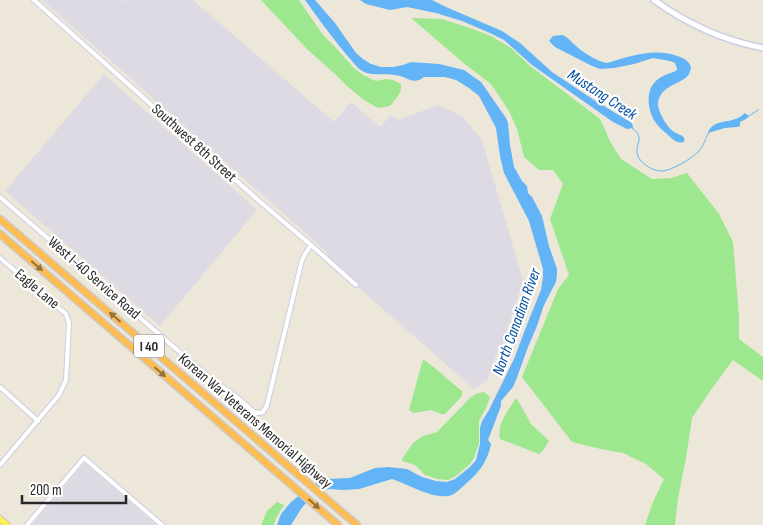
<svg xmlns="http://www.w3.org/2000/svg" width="763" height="525" viewBox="0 0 763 525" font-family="'Sofia Sans Condensed',sans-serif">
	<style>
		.industrial { fill: #dedae3 }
		.green { fill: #9de78f }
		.water { fill: #62b4f7 }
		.pier { fill: #ece7d8 }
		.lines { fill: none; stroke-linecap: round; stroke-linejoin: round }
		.stream { stroke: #62b4f7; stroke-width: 1 }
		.minor-casing { stroke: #cdcde3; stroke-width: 6 }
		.secondary-casing { stroke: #cdcde3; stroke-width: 8 }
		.primary-casing { stroke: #cbcbcb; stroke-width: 8 }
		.motorway-casing { stroke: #cbcbcb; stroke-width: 9 }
		.minor { stroke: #fff; stroke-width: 4 }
		.secondary { stroke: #fff; stroke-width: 5 }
		.primary { stroke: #fbf24e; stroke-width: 5.5 }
		.motorway { stroke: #ffbc50; stroke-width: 6 }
		.oneway { fill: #94723c }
		.labels { text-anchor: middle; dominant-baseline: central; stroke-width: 4.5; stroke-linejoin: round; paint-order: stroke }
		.shield { fill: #fff; stroke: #686868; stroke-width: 1 }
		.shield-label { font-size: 14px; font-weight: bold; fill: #282828 }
		.street-label { font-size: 15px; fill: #282828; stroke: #fff }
		.water-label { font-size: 16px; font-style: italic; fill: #034da1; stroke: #fff }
	</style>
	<rect width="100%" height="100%" fill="#ece7d8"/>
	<g class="industrial">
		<path d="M42,0h81l3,2 1,-2h66l141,122 17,-20 29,25 11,-12 7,5 40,-15 24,11 20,24 41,141 -21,64 -8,15 -6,19 -8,7 -6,3 -148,-130 3,-5z"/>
		<path d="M104,74l153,136 -97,116 -155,-135z"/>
		<path d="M85,464l2,1 69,60h-124l51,-60z"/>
	</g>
	<g class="green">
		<path d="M261,0h38l24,35 12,12 19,21 9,7 13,6 10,-2 7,1 8,4c1,10 -5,14 -11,22l-12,2 -14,-8 -17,-14 -12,-12 -28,-25z"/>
		<path d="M411,18l31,1 28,9 21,8 20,12 18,17 71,54 11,24 10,16 31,20 19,-1 16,-5 32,41 14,28 6,75v22l24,18v24l-30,-21 -20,27 -21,31 -6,40 -8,40 -3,27h-30l8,-23 11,-23 -18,-15 -23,-11 -22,-4 -29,-7 -50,-65 36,-88 11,-14 -19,-56 13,-35 -10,-14h-14l-15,-13 -7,-28 -8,-18 -18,-27 -25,-19z"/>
		<path d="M423,359c14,10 26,22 39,32v5l-17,18h-4l-10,-4 -17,3 -5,-3z"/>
		<path d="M484,392l6,5 -4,11 -7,13v22l-5,15 -4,6 -14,12 -8,4 -11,-1 -12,-4 -10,-10 -13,-4v-2l11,-16 10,-7 14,-4 33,-34 6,-4z"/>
		<path d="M516,398l4,6 11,20 18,17 -5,8 -5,5 -39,-15c-3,-16 8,-28 16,-41z"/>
		<path d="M277,502l7,3 -8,13 -2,7h-13l6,-14z"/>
	</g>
	<g class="water">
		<path d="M305,0h10l20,23 21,30 7,6 8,5 10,3h12l10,-2 8,-3 28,2 25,6 17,12 25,36 2,5 2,22 4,22 8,14 5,5 1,7 4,4 10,19 7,30 8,23v6l-1,7 -12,23 -7,21 -9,21 -12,33 -3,7 -12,14v5l-13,34 3,4c-3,15 -10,26 -21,36 -6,5 -12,12 -18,15 -17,6 -44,-11 -60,-16l-33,10 -16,1 -13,-1 -10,2 -9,6 -10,12 -10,16h-14l4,-11 9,-11 17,-14 9,-6 9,-4 25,-1 25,-10 13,-1 19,2 15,8 14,4 11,1 8,-3 15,-12 6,-7 4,-16v-16l2,-7 7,-11 25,-51 14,-37 13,-32 2,-13v-8l-14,-48 -25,-48 -4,-17 -4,-28 -17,-32 -10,-8 -13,-8 -11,-3h-21c-11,9 -18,-1 -29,-2 -10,-2 -21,1 -31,-3 -8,-4 -13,-13 -19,-19 -14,-17 -27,-35 -40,-53z"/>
		<path d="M360,0h72l14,7 56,24 18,12 32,29 42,28 38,23 1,5 -6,1 -14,-7 -81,-57 -28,-25 -14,-7 -28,-12 -26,-8 -29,-6 -17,3 -24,-6z"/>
		<path d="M562,35c6,2 8,6 13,10 7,7 23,17 32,18 24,-7 49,-16 73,-6 6,2 9,5 11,10 -1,19 -28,13 -33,35 -1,9 9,25 16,30 3,2 9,3 10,6 1,1 0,3 0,4 -7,2 -12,-3 -17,-8 -4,-3 -8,-7 -11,-11 -8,-11 -11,-31 -1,-41 5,-6 13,-8 21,-11l1,-2 -2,-6 -5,-2 -17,-3 -19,6 -20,4 -14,1 -8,-3 -37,-19 -6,-6 4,-5z"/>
		<path d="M745,113l4,3 -3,3 -6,3v4l-3,1 -12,1 -17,5c4,-13 19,-10 30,-15 2,-1 5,-3 7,-5z"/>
	</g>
	<path class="pier" d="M313,482l12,10 -9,4 -8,8 -11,-10z"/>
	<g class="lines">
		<g class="stream">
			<path d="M749,116l9,-6"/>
			<path d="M632,128c15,11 1,16 6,28 3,8 16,16 25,15 9,-1 28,-12 35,-19 6,-6 7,-13 11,-20"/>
		</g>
		<defs>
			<g id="minor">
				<path d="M34,0l224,200 53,45 45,40"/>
				<path d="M0,197l211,182 27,19 16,14 4,1 5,-1 4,-7 35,-145 3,-6 6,-9"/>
				<path d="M0,258l66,56 3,9 -3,57 -7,15 -59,70"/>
				<path d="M0,387l38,34"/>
				<path d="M27,525l57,-67 78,67"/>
			</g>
			<path id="secondary" d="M654,0c33,24 68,40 109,48"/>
			<path id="primary" d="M0,519l7,6"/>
			<g id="motorway">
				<path d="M0,219l357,306"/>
				<path d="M0,234l338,291"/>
			</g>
		</defs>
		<use href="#minor" class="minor-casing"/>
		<use href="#secondary" class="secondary-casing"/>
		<use href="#primary" class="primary-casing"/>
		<use href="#motorway" class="motorway-casing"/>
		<use href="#minor" class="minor"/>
		<use href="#secondary" class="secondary"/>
		<use href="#primary" class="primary"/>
		<use href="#motorway" class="motorway"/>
	</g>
	<defs><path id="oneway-solid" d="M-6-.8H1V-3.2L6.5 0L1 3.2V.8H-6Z" transform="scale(1.25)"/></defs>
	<g class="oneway">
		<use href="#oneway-solid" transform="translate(37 266) rotate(41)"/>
		<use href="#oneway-solid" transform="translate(115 317) rotate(-139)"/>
		<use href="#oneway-solid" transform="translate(160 372) rotate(41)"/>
		<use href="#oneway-solid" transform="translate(314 504) rotate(41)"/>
	</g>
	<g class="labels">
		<rect class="shield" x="134" y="334.5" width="30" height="23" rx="4"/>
		<g class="shield-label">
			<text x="149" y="346">I 40</text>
		</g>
		<g class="street-label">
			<text transform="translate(194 143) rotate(42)">Southwest 8th Street</text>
			<text transform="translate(94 278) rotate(41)">West I-40 Service Road</text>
			<text transform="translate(37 289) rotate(40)">Eagle Lane</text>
			<text transform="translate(255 421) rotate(41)">Korean War Veterans Memorial Highway</text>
		</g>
		<g class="water-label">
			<text transform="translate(602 95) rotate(33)">Mustang Creek</text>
			<text transform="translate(517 322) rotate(-70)">North Canadian River</text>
		</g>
	</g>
	<path d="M22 495v8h104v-8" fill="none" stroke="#282828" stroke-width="2.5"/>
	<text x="30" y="495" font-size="15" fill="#282828" stroke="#ffffff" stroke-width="4" paint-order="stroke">200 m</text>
</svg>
